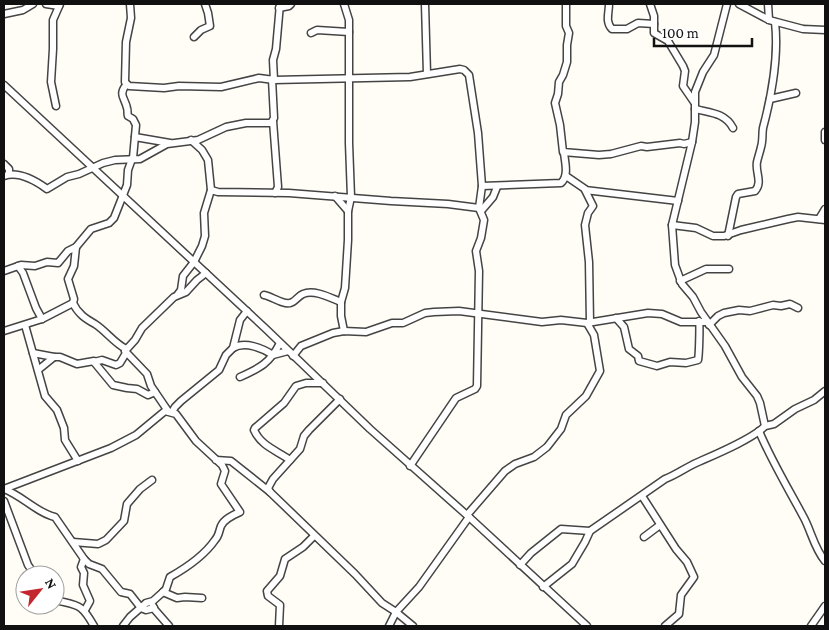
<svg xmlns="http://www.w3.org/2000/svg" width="829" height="630" viewBox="0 0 829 630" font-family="'Crimson Pro',serif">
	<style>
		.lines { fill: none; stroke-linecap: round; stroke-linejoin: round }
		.street-casing { stroke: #444; stroke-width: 9 }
		.street { stroke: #fff; stroke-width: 6 }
	</style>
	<rect width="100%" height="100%" fill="#fffdf5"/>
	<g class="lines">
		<defs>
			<g id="street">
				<path d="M46,4l13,2"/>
				<path d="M130,4l1,14 -5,24 -1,40 4,4 35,2 15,-2 42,1 38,-9 15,2 136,-3 50,-8 4,1 5,5 9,58 4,53 -3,22 5,12 -3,18 -5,13 3,20 -2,115 -2,3 -19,9 -46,68"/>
				<path d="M425,4l2,70"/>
				<path d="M566,4v22l3,7 -2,12v17l-4,13 -4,7 -1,12 -3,9 5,22 3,27 36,3 12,-1 30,-8 6,1 33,-4 4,1 8,-2"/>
				<path d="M609,4c0,9 -4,18 3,25h15l11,-6 16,1"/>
				<path d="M650,4l4,12v17l14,8 15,25 2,5 -2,15 11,16"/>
				<path d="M739,4l30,16 34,9 22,1"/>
				<path d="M768,4l1,16"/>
				<path d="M279,8l10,-2 2,-2"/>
				<path d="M4,14l19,-4 10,-6"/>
				<path d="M311,33l6,-3 32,2"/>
				<path d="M194,37l7,-7 9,-4 -2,-13 -3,-9"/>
				<path d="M274,80l-1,-20 3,-11 4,-45"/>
				<path d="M4,85l262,244 104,100 99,88 118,109"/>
				<path d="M126,85c-8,10 -1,13 1,23 1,2 0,5 1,8l5,3 3,6 -3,33"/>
				<path d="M770,99l26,-6"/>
				<path d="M56,106l-5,-24 2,-33v-29l7,-16"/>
				<path d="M695,109c16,4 30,4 38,19"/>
				<path d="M273,121l5,66 -3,6"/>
				<path d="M825,132v8"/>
				<path d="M135,137l35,6"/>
				<path d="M4,164l5,5v5"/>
				<path d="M4,176c14,-5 32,5 43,13l20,-12 12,-3 24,-11 12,-3 25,-1 27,-15 31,-4 28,-13 20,-4h25l3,-5 -2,-39"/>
				<path d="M566,176l19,13"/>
				<path d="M482,186l79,-3c8,-7 4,-21 3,-30"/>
				<path d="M211,190l7,2 71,1 102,8 57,3 31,4"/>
				<path d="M335,196l13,15"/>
				<path d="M481,211l12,-14 4,-10"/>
				<path d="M819,219l6,-10"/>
				<path d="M672,225l24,3 17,8h11l17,-6 47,-11 10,-2 27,3"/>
				<path d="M728,236l8,-39 2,-3 17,-3c8,-9 0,-19 2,-29 1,-5 3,-10 4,-15 2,-6 1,-13 2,-19 9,-34 16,-71 12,-106"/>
				<path d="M76,247l-2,19 -6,13 6,20 -1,4c5,11 13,16 22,21 11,7 19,19 31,25"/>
				<path d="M18,266l5,7 13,35 6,11"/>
				<path d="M4,271l17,-6 14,1 12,-4 11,1 10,-12 8,-4 15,-18 18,-6 5,-5 13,-33 1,-15 4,-11"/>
				<path d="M680,281l26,-12h23"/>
				<path d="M178,294l3,-4 2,-14 11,-14 8,-16 3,-10 -1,-23 7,-23 -3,-30 -6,-10 -11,-10"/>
				<path d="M264,295c7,1 19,10 26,8 5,-1 8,-7 13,-9 11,-5 28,4 38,8"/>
				<path d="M616,318l8,9 5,22 9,7 1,5 18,5 13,-4 16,1 12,-3c1,-4 2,-35 1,-39"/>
				<path d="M590,323l-1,-61 -4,-37 3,-12 5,-7 -8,-16 93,11"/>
				<path d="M25,325l20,71 12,14 7,18 1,12 13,21"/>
				<path d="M709,325l9,-9 6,-3 15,-3 11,1 23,-6 8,1 9,-2 8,4"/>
				<path d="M4,331l38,-12 31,-16"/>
				<path d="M344,331l-3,-15v-14l4,-14 3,-48v-29l3,-14 -2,-54v-123l-5,-16"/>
				<path d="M233,348c12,-7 29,0 40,7l15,-4"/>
				<path d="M33,353l21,4h6l17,7 17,-3"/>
				<path d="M126,353l-6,10 -4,2 -14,-5 -8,2 19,23 14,3 10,1 11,6 7,-3"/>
				<path d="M293,356l8,-10 32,-13 11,-2 22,1 26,-9h11l22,-10 9,-1 25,-1 83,11 19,-2 26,3 61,-10 14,1 19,8h26"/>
				<path d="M38,370l16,-13"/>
				<path d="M240,377c20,-9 30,-14 40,-34"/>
				<path d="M340,399l-31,31 -5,6 -4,13 -27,30 -5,9 2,4 85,82 27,29 14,9 23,-25 50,-70"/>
				<path d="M168,411l-17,-25 -4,-12 -22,-23 10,-11 7,-12 32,-31 12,-5 11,-12 9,-7"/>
				<path d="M172,412l3,-5 6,-6 38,-31 7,-15 7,-7 7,-28 7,-9"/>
				<path d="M765,426l9,-2 21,-15 19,-9 11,-9"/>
				<path d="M759,431c12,29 29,57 44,85 8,14 11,32 22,45"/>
				<path d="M216,460l15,1 39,31"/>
				<path d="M290,460c-14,-10 -29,-14 -36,-30l1,-2 29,-25 12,-17 10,-3h17"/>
				<path d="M4,489l107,-41 25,-13 29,-24 11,3 20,27 26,24 3,6 -4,13 19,28c-7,3 -16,7 -19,14 -2,5 -2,10 -6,14 -11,16 -29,28 -45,37l-4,12 -3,3 -10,9 -7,2 -16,14 -7,9"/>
				<path d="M4,489c17,6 35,25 51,28l29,42 5,5 13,5 19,23 9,2 11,14 5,2 8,-2"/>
				<path d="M642,496l34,53 11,13 7,15 -13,18 -2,19 -14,12"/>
				<path d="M4,501l24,64 7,10"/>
				<path d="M467,515l38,-44 10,-7 19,-7 13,-10 14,-18 5,-14 20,-19 14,-25 -6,-36 -7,-12"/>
				<path d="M644,537l16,-12"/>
				<path d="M73,542l25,2 8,-4 18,-19 3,-17 13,-15 12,-9"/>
				<path d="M84,559l-3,8 3,6 -1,12 7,16 -5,9"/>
				<path d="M520,565l11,-12 30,-24 29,2"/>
				<path d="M543,587l29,-23 13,-22 5,-11 75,-52c11,-4 20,-11 31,-16 18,-8 57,-24 69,-37l-5,-23 -3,-7 -15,-19 -17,-31 -24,-34 -8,-15 -11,-13 -7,-19 -3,-40 20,-83 3,-20v-30l8,-20 11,-17 13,-51"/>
				<path d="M163,592l14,6 8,-1 17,1"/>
				<path d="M55,600c24,6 26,3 39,26"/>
				<path d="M153,606l2,4 14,16"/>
				<path d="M279,626l1,-21 -12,-9 -1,-5 13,-15 5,-17 18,-12 11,-11"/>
				<path d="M389,626l7,-14 17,14"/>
				<path d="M811,626l14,-20"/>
			</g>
		</defs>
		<use href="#street" class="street-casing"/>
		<use href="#street" class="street"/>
	</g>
	<rect width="829" height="630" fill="none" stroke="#111111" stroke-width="10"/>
	<g transform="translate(40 590) rotate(60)"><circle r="24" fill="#ffffff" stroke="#a0a0a0"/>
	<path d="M0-4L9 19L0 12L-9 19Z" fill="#c4262e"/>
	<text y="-8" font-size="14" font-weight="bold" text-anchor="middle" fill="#111111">N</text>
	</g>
	<path d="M654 38v8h98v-8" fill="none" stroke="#111111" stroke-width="2.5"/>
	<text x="662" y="38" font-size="15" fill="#111111" stroke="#ffffff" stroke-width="4" paint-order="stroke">100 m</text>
</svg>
